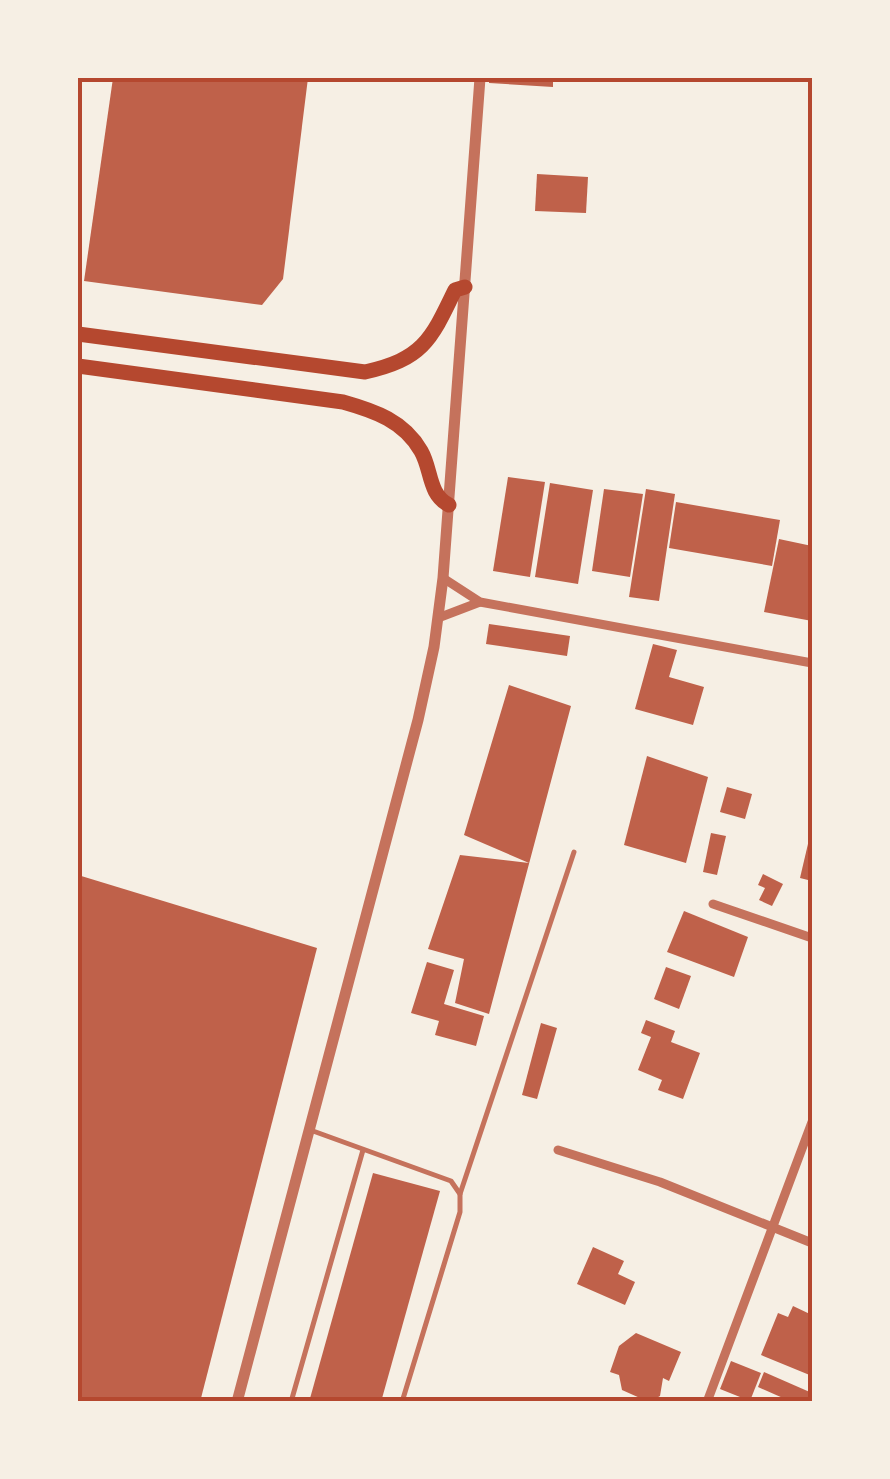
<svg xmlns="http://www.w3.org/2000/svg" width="890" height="1479" viewBox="0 0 890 1479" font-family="'Noto Serif',serif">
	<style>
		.building { fill: #bf614a }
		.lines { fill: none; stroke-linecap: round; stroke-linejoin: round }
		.service { stroke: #c5725c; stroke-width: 5 }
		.minor { stroke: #c5725c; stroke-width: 9 }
		.tertiary { stroke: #c5725c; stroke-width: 11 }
		.primary { stroke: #b5482f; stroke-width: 15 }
		.neatline { fill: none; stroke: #b5482f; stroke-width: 4 }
	</style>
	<rect width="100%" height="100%" fill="#f6efe4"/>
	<g class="building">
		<path d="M113,78h195l-25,201 -21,26 -178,-24z"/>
		<path d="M489,78h64v9l-64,-4z"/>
		<path d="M537,174l51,3 -2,36 -51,-2z"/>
		<path d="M508,477l37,5 -15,95 -37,-6z"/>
		<path d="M550,483l43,7 -15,94 -43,-7z"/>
		<path d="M604,489l39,5 -13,83 -38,-6z"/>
		<path d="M646,489l29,5 -16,107 -30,-4z"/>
		<path d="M676,502l104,18 -8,46 -103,-18z"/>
		<path d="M779,539l33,7v75l-48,-9z"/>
		<path d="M489,624l81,12 -3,20 -81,-12z"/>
		<path d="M653,644l24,6 -8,27 35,10 -11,38 -58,-16z"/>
		<path d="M509,685l62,21 -82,308 -34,-11 9,-44 -36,-10 32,-94 69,8 -65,-28z"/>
		<path d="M647,756l61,21 -22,86 -62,-18z"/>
		<path d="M727,787l25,7 -7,25 -25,-7z"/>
		<path d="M811,831l1,1v49l-12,-3z"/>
		<path d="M711,833l15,3 -9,39 -14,-3z"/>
		<path d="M763,874l20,10 -11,22 -13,-6 6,-12 -7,-3z"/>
		<path d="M78,875l239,73 -117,454h-122z"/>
		<path d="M684,911l64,26 -14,40 -67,-25z"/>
		<path d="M427,962l27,8 -10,34 40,12 -8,30 -41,-11 4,-14 -28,-8z"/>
		<path d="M666,967l25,9 -12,33 -25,-10z"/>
		<path d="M646,1020l29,11 -4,11 29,11 -17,46 -25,-9 4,-10 -24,-10 13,-33 -10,-4z"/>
		<path d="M541,1023l16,5 -20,71 -15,-4z"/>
		<path d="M373,1173l67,18 -59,211h-72z"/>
		<path d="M593,1247l31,14 -6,13 17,8 -10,23 -48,-21z"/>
		<path d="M793,1306l19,9 -4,11 4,2v48l-51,-21 17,-42 10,4z"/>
		<path d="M636,1333l45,19 -12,29 -6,-3 -3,18 -11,6 -27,-12 -3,-15 -9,-3 9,-26z"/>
		<path d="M731,1361l30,12 -11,28 -30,-12z"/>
		<path d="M764,1372l48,21v9h-20l-34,-15z"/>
	</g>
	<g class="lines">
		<g class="service">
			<path d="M313,1131l138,50 9,13v18l-58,190"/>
			<path d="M460,1194l114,-342"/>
			<path d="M291,1402l72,-252"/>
		</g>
		<g class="minor">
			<path d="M443,578l37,24 332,61"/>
			<path d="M438,618l42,-16"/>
			<path d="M713,904l99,34"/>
			<path d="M558,1150l102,32 152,61"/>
			<path d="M707,1402l105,-280"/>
		</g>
		<path class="tertiary" d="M237,1402l181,-682 16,-73 9,-69 37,-500"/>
		<g class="primary">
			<path d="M78,334l287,38c58,-13 66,-32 90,-82l10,-3"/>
			<path d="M78,366l265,36c32,9 61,19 78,49 11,19 7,43 28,54"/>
		</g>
	</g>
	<rect width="890" height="1479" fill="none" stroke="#f6efe4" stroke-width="160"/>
	<rect x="80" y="80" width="730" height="1319" class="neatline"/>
</svg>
